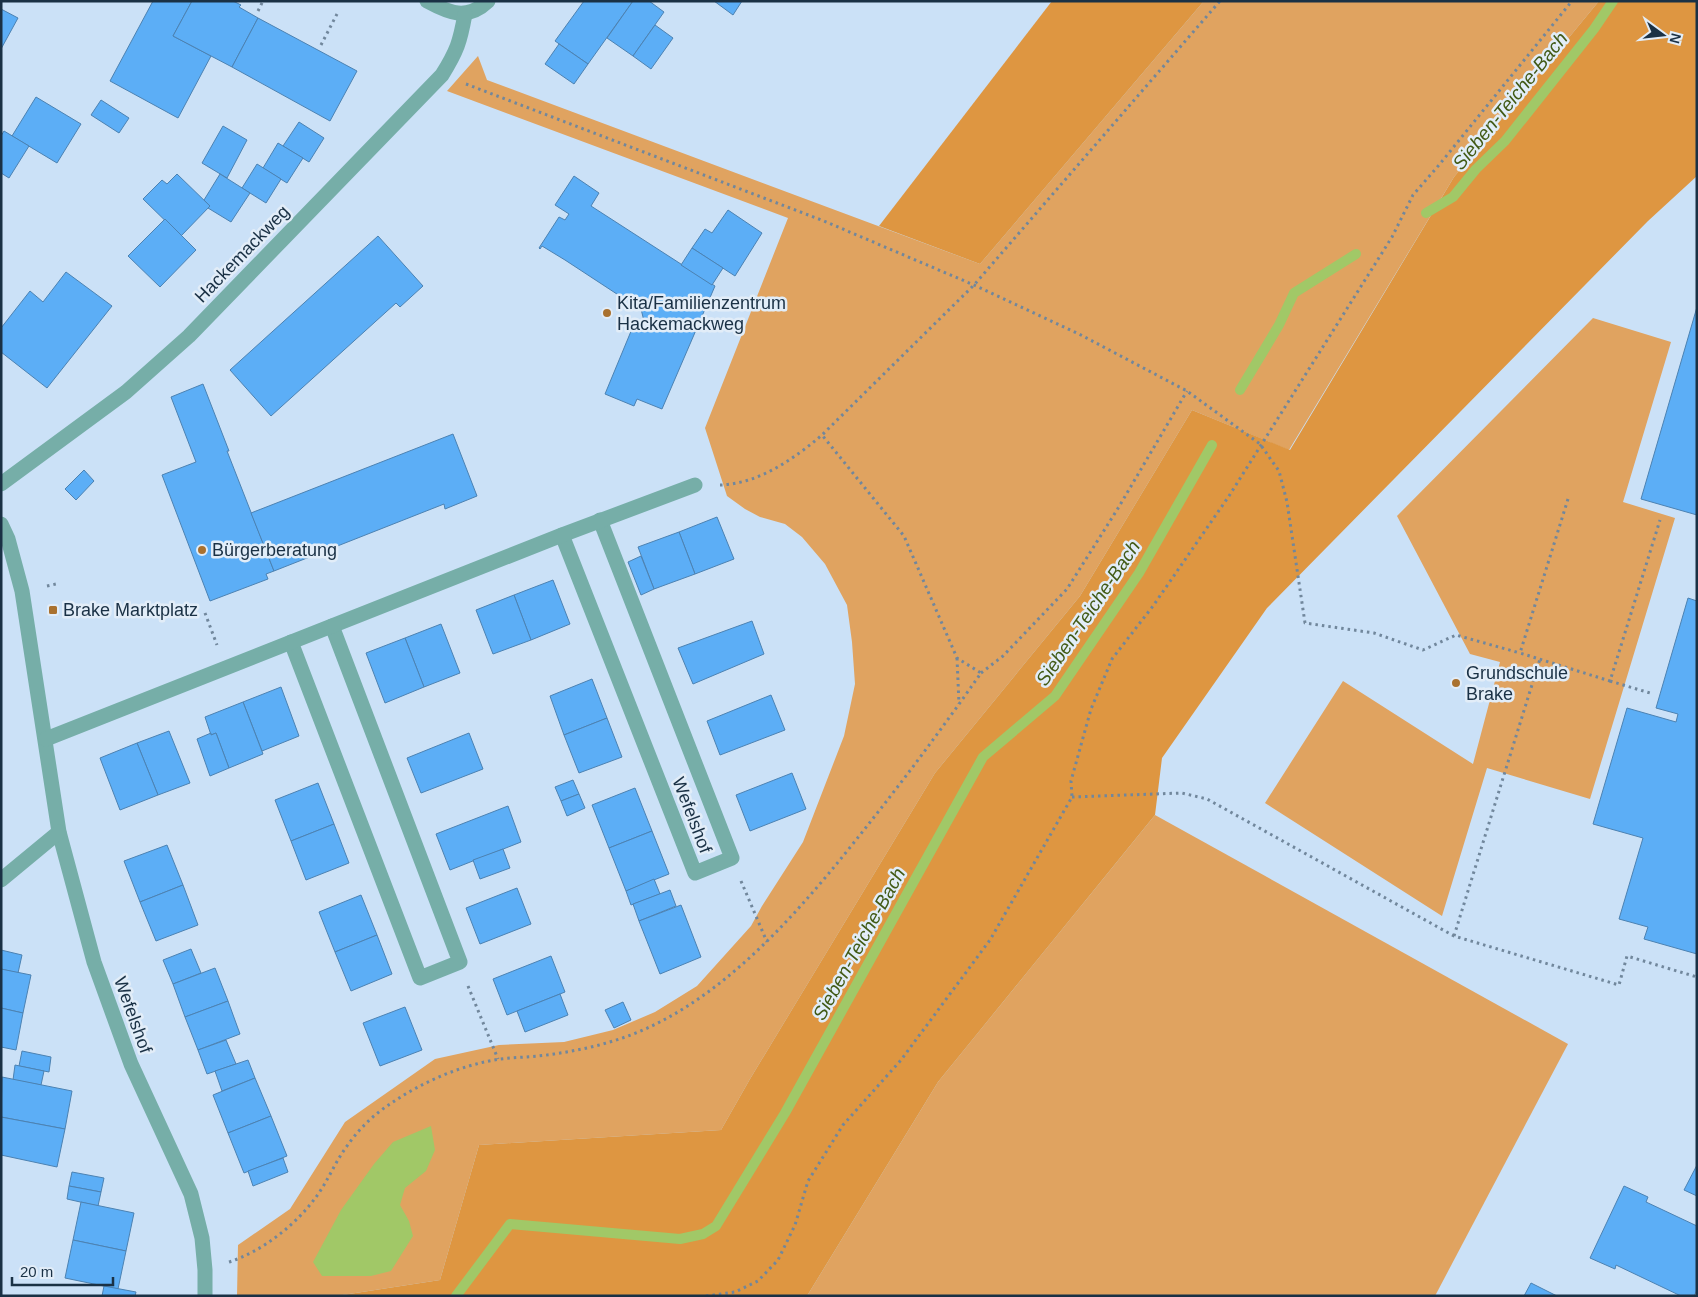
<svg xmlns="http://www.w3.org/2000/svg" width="1698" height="1297" viewBox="0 0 1698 1297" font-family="Helvetica,sans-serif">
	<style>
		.green { fill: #e0a360 }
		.forest { fill: #de9641 }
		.water { fill: #a1c867 }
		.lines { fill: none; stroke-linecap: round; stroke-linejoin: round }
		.stream { stroke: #a1c867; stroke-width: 10 }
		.building { fill: #5caef6; stroke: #4c82b2 }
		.path { stroke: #71879c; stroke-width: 3; stroke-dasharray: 2.5 4; stroke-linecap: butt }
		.street { stroke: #76aea8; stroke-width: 15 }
		.poi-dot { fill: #a9712f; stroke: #e2edf8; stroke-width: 2 }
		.labels { text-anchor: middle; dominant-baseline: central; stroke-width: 5; stroke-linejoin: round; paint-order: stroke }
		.street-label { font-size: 18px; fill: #1a3145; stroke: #e2edf8 }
		.poi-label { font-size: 18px; fill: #1a3145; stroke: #e2edf8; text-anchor: start }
		.water-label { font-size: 19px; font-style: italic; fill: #425a16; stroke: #e2edf8 }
	</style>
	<rect width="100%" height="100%" fill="#cbe1f7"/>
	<g class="green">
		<path d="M1204,1h395l-145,176 -165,273 -97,-40 -112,186 -145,177 -185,306 -29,51 -242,15 -39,135 -104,16h-99l1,-51 52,-36 55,-87 90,-63 64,-14 65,-3 49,-12 42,-18 42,-26 54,-60 11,-20 41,-64 41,-106 11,-52 -3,-42 -5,-37 -22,-41 -23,-27 -17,-13 -25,-7 -15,-8 -18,-13 -22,-68 83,-210 -341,-127 31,-35 9,24 493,184z"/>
		<path d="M1593,318l78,24 -48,160 52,16 -85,281 -103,-31 -45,148 -177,-113 78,-122 130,83 27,-102 -30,-8 -73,-138z"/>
		<path d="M1155,815l413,229 -133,252h-628l131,-214z"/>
	</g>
	<g class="forest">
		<path d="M1052,1h152l-224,263 -101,-38z"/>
		<path d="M1599,1h98v175l-49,45 -381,387 -105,150 -7,57 -217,267 -131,214h-471l104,-16 39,-135 242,-15 29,-51 185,-306 145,-177 112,-186 98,40 164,-273z"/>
	</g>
	<path class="water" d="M431,1126l4,24 -9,21 -21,17 -5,17 9,16 4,15 -22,35 -20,5h-49l-9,-14 28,-52 33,-46 19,-22z"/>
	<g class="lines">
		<g class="stream">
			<path d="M1426,213l27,-16 23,-28 29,-28 89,-112 19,-28"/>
			<path d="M1240,390l39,-65 15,-32 62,-39"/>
			<path d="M456,1296l54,-72 170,15 23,-5 13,-8 69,-113 198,-356 72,-61 84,-123 73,-128"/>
		</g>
	</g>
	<g class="building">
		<path d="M153,1h39l-19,35 38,20 -33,62 -68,-37z"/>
		<path d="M192,1h41l8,4 -2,2 19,11 -26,49 -59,-31z"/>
		<path d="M584,1h49l-45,63 -33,-23z"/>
		<path d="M633,1h16l15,11 -31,44 -26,-18z"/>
		<path d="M714,1h28l-9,14z"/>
		<path d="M1,9l17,9 -17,31z"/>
		<path d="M258,18l99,53 -27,50 -98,-54z"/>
		<path d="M655,25l18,13 -22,31 -18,-13z"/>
		<path d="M559,44l29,20 -14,20 -29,-20z"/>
		<path d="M36,97l45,27 -24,39 -45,-27z"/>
		<path d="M101,100l28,18 -10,15 -28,-18z"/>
		<path d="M299,122l25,16 -15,24 -26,-16z"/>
		<path d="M223,126l24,14 -20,38 -25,-15z"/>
		<path d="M4,131l25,15 -20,32 -8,-5v-37z"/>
		<path d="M278,143l25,15 -16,25 -24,-15z"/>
		<path d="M257,164l24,15 -15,24 -24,-15z"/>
		<path d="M177,174l33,32 -29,30 -38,-37 19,-19 5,4z"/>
		<path d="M220,174l30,19 -19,29 -23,-14 2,-2 -6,-6z"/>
		<path d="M574,176l25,17 -8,13 124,80 -53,123 -25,-10 -3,7 -29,-12 29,-70 10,-3 -6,-24 -12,3 -61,-40 -23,-14 -2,3 -1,-1 20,-31 6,3 4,-6 -14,-9z"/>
		<path d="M728,210l34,23 -27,43 -43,-28 13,-19 7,4z"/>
		<path d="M165,219l31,31 -36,37 -32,-31z"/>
		<path d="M378,236l45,50 -23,21 -4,-4 -125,113 -41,-46z"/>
		<path d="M692,248l31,20 -11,17 -31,-20z"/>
		<path d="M66,272l46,34 -65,82 -46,-36v-24l29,-37 13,11z"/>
		<path d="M1697,307v208l-56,-16z"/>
		<path d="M203,384l26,67h-2l47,120 -8,3 2,5 -58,22 -48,-126 34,-13 -25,-65z"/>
		<path d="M453,434l24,62 -32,13 -1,-5 -170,67 -23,-58z"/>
		<path d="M84,470l10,11 -18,19 -11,-11z"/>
		<path d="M717,517l17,42 -39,15 -16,-42z"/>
		<path d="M679,532l16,42 -41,15 -16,-42z"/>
		<path d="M641,556l13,33 -13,6 -13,-33z"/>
		<path d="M553,580l17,44 -39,16 -17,-45z"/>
		<path d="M514,595l17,45 -38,14 -17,-44z"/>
		<path d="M1688,598l9,3v353l-53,-15 4,-12 -29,-8 24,-81 -50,-14 34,-116 49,14 2,-8 -22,-6z"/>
		<path d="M752,621l12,33 -71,30 -15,-36z"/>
		<path d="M441,624l19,49 -36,14 -19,-49z"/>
		<path d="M405,638l19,49 -39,16 -19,-50z"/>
		<path d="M592,679l15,39 -43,17 -14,-39z"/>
		<path d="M281,687l18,49 -37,15 -19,-49z"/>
		<path d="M771,695l14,35 -65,25 -13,-34z"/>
		<path d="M243,702l20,52 -34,14 -13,-35 -5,2 -6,-18z"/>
		<path d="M607,718l15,39 -43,16 -15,-38z"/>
		<path d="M169,731l21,52 -32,12 -21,-52z"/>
		<path d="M211,733v2l5,-2 13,35 -19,8 -13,-37z"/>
		<path d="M469,733l14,36 -62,24 -14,-35z"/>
		<path d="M137,743l21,52 -38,15 -20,-52z"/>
		<path d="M792,773l14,36 -56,22 -14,-36z"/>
		<path d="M573,780l6,14 -18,7 -6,-14z"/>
		<path d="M318,783l16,41 -43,17 -16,-41z"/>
		<path d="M635,788l17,43 -43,17 -17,-43z"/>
		<path d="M579,794l6,14 -18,8 -6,-15z"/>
		<path d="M508,806l13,36 -71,28 -14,-36z"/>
		<path d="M334,824l15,39 -43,17 -15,-39z"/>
		<path d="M652,831l17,43 -43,17 -17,-43z"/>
		<path d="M167,845l16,40 -43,17 -16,-41z"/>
		<path d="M503,849l7,19 -30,11 -7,-19z"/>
		<path d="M654,879l6,15 -29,11 -5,-14z"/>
		<path d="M183,885l15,40 -42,16 -16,-39z"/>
		<path d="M517,888l14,36 -51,20 -14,-36z"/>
		<path d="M670,890l6,16 -37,15 -6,-17z"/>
		<path d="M361,895l16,40 -42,17 -16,-40z"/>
		<path d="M681,905l20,52 -41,17 -21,-53z"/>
		<path d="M377,935l15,39 -41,17 -16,-39z"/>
		<path d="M191,949l10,24 -28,11 -10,-24z"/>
		<path d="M1,950l21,5 -4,18 -17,-4z"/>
		<path d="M551,956l14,36 -58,23 -14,-36z"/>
		<path d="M215,968l13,33 -43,16 -12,-33z"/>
		<path d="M1,969l30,6 -8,38 -22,-5z"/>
		<path d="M560,994l8,21 -43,17 -8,-21z"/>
		<path d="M228,1001l12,33 -42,16 -13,-33z"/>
		<path d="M623,1002l8,18 -17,8 -9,-18z"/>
		<path d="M405,1007l17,43 -42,16 -17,-43z"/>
		<path d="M1,1008l22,5 -7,37 -15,-3z"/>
		<path d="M226,1040l10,24 -29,10 -9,-24z"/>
		<path d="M22,1051l29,6 -2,15 -30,-6z"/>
		<path d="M248,1060l7,18 -33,13 -7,-20z"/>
		<path d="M15,1065l29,6 -3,14 -28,-5z"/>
		<path d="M2,1077l70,14 -7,38 -64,-12z"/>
		<path d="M255,1078l16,38 -43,17 -15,-38z"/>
		<path d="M271,1116l16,40 -43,17 -16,-40z"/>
		<path d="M1,1117l64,12 -8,38 -56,-12z"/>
		<path d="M283,1158l5,14 -35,14 -5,-15z"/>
		<path d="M1697,1165v31l-13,-6z"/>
		<path d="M72,1172l32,6 -3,14 -32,-6z"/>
		<path d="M69,1186l32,6 -3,14 -31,-7z"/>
		<path d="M1624,1186l24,11 -2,5 51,24v64l-3,6h-13l-65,-31 -1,4 -25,-11z"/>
		<path d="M81,1202l53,11 -8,38 -53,-11z"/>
		<path d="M73,1240l53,11 -8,38 -53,-11z"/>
		<path d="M1531,1283l26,13h-33z"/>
		<path d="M104,1286l32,6 -1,4h-33z"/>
	</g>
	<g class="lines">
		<g class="path">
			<path d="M258,11l5,-10"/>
			<path d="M321,45l16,-31"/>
			<path d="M466,84l358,137 150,64 105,49 108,57 73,53 19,27 8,31 18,121 69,10 49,17 33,-15 64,18"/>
			<path d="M720,485c38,-1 74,-26 102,-50l152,-150 246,-284"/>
			<path d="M1568,499l-48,154 90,28 50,-161"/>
			<path d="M47,586l9,-2"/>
			<path d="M205,613l12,32"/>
			<path d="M957,658l2,46"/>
			<path d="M981,673l22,-17 64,-67 50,-79 70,-119"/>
			<path d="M1610,681l40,12"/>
			<path d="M1072,797l110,-4 25,6 247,137 165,49 8,-29 70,21"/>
			<path d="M741,881l26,61"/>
			<path d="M1454,936l86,-277"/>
			<path d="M468,986l30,73"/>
			<path d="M229,1262c32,-10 67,-37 87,-65 12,-16 19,-35 31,-51 11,-16 26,-31 43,-42 32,-22 71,-39 110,-45 18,-2 36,-2 54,-5 20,-3 40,-7 59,-13 107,-32 191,-135 258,-220 38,-48 75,-98 110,-148l-24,-15 -53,-122 -82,-101"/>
			<path d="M706,1296l29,-4 23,-11 20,-21 17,-35 13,-44 35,-56 58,-65 89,-120 82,-143 -1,-16 20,-72 21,-50 41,-53 76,-110 163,-259 21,-42 26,-30 133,-164"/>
		</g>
		<g class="street">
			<path d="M427,1c22,12 40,20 61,0"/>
			<path d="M1,484l125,-92 63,-56 253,-261c15,-24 18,-33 23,-61"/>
			<path d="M1,524l7,15 14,52 37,241 35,130 37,102 60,130 11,44 3,32v26"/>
			<path d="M562,535l133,338 37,-15 -132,-338"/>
			<path d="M291,642l129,336 40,-16 -128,-336"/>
			<path d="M46,739l516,-204 133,-50"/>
			<path d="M1,880l58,-48"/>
		</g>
	</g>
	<g class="poi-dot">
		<circle cx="607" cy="313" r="5"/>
		<circle cx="202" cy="550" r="5"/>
		<rect x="48" y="605" width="10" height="10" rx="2.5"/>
		<circle cx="1456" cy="683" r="5"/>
	</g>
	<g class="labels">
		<g class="street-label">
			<text transform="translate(242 254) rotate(-46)">Hackemackweg</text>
			<text transform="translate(692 815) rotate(69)">Wefelshof</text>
			<text transform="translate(133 1015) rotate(70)">Wefelshof</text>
		</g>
		<g class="poi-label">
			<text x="617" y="303">Kita/Familienzentrum<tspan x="617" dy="21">Hackemackweg</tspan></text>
			<text x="212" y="550">Bürgerberatung</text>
			<text x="63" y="610">Brake Marktplatz</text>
			<text x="1466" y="673">Grundschule<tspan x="1466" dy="21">Brake</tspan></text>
		</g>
		<g class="water-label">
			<text transform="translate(1510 101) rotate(-51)">Sieben-Teiche-Bach</text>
			<text transform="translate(1088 613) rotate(-56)">Sieben-Teiche-Bach</text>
			<text transform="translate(859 944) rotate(-61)">Sieben-Teiche-Bach</text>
		</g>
	</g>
	<rect width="1698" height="1297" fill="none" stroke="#1a3145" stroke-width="5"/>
	<g transform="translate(1663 35) rotate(105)" stroke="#e2edf8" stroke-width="4" paint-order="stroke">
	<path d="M0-4L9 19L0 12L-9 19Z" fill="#1a3145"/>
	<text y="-8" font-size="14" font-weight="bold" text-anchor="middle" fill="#1a3145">N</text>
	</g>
	<path d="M12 1277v8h101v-8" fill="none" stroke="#1a3145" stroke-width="2.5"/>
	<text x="20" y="1277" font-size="15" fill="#1a3145" stroke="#e2edf8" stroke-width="4" paint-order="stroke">20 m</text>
</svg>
